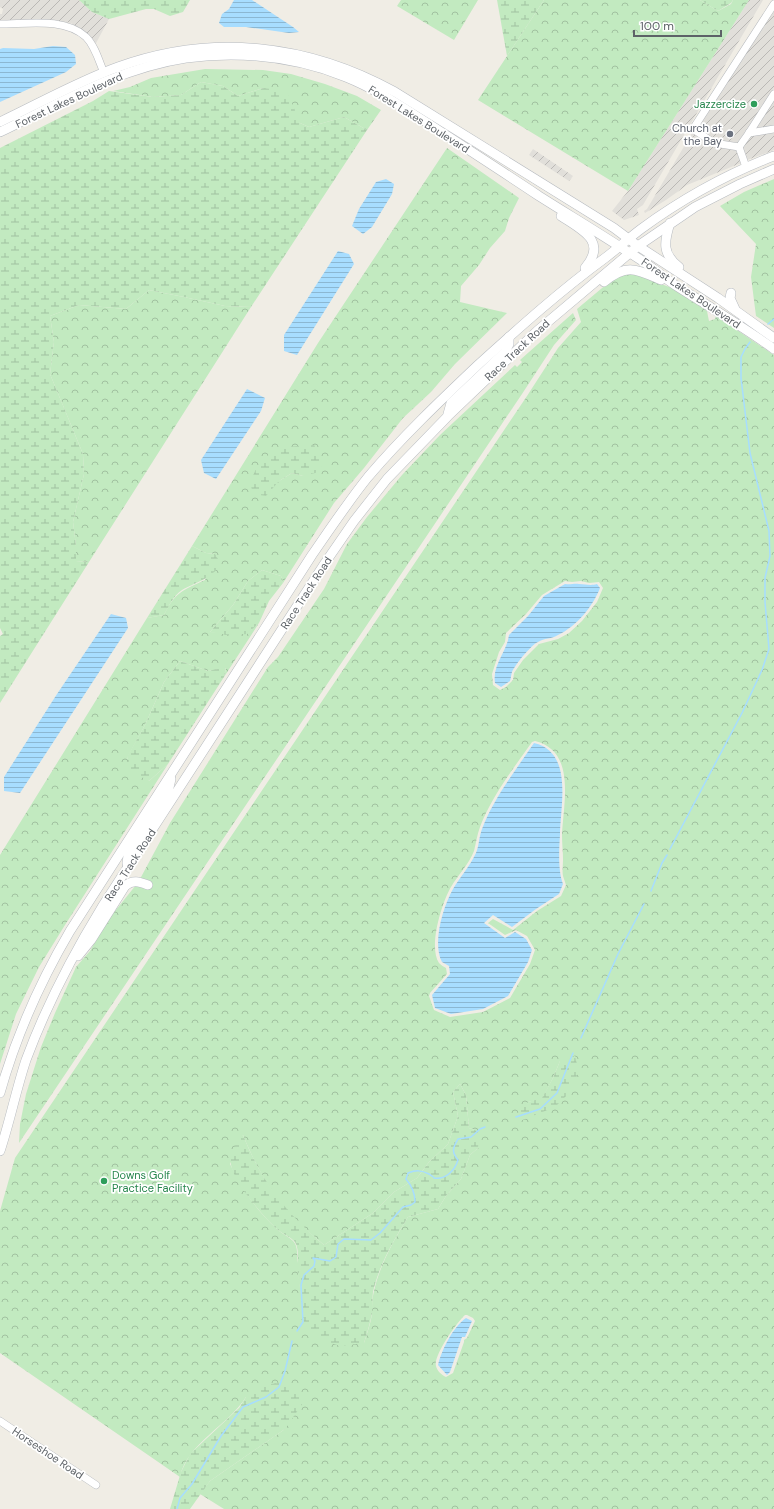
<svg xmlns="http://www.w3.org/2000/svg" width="774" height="1509" viewBox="0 0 774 1509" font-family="'DM Sans',sans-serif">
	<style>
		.industrial { fill: url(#industrial-furrows) }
		.forest { fill: url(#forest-crowns); fill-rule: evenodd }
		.wetland { fill: url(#wetland-marsh) }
		.water { fill: url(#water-rules) }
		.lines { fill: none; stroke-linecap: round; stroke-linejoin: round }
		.stream { stroke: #a7ddff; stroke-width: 1.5 }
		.minor-casing { stroke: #b6b9bd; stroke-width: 8 }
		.secondary-casing { stroke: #b7bbc0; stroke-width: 10 }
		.minor { stroke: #fff; stroke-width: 7 }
		.secondary { stroke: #fff; stroke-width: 9 }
		.leisure-dot { fill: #2e9e5b; stroke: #fff; stroke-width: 1.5 }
		.worship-dot { fill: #6b7280; stroke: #fff; stroke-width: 1.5 }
		.labels { text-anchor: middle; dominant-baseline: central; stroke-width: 3.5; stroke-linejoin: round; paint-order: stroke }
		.street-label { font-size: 11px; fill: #5d6267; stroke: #fff }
		.leisure-label { font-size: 11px; fill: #27864d; stroke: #fff; text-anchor: end }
		.worship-label { font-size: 11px; fill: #5b616d; stroke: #fff; text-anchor: end }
	</style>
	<defs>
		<pattern id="industrial-furrows" width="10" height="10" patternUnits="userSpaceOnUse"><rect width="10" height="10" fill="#e1dfda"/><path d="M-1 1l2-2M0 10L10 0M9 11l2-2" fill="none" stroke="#bab8b5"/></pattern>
		<pattern id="forest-crowns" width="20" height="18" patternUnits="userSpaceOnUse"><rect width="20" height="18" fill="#c2eac0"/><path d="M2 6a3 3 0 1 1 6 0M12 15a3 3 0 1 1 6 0" fill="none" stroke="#a1c1a0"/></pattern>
		<pattern id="wetland-marsh" width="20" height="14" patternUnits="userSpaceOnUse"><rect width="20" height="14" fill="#c2eac0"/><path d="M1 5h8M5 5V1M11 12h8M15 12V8" fill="none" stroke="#a1c1a0"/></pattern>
		<pattern id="water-rules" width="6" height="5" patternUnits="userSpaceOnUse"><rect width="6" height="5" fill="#a7ddff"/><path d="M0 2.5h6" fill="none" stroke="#8bb7d2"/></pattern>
	</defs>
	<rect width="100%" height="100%" fill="#f0ede5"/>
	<g class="industrial">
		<path d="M0,0h79l13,12 17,7 -14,26 -7,-10 -17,-12 -20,-3 -51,1v-7h2l1,-5 -3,-2z"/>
		<path d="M749,0h14l-120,205 -6,4 2,6 -15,5 -12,-9 16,-20z"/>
		<path d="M774,9v79l-27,44 -9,11 -23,-3 -18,-12z"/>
		<path d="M774,100v26l-18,3z"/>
		<path d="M774,132v18l-27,10 -5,-13 9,-11z"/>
		<path d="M692,133l20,13 24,4 5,13 -54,22 -21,15 -21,13 -1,-2 3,-2z"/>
		<path d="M533,149l40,27 -4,5 -40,-26z"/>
	</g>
	<g class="forest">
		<path d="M401,0h77l-24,40 -57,-34z"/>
		<path d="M544,0h156l18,11 13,-7 2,-4h16l-121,191 -150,-91z"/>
		<path d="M205,69l58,1 28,4 34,10 32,12 24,14 -14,20 -23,-13 -35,10 -9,-4 -37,-35 -25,8 -15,-10 -22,-4 -20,13 -28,2 -40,-6 17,-4 21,-9z"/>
		<path d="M447,148l72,50 -10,20 -4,13 -15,17 -11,17 -18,21 -1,16 47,11 -52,51 -24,28 -28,26 -39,50 -30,35 -51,80 -2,-7 -19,-6 -14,11 -15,24 -23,27 36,2 13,-11 -35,54 2,-9 -18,3 -28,-10 -16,21 -19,43 -18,33 22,23 19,-17 -103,161 -26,42 -23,47 -16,50v-209l147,-237 17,-3c11,-23 19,-25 41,-35l10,-26 -9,-1 -14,-7 126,-203zM314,445l-11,31 -11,-3 -13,8z"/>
		<path d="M774,179v149l-18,-12 -5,-39 5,-33 -36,-38 24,-14z"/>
		<path d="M626,273l16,1 11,7 19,7 35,23 2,10 6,-2 1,-3 58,39v1154h-550l-24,-15 10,-13 75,-52 -39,-32c-18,29 -59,46 -66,80l-180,-124v-142l15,-53 512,-762 31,-48 23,-26 -4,-13 37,-31zM565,581l7,1 9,-1 8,2 10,-1 4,6 -6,14 -15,19 -13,12 -11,6 -19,5 -16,16 -9,13 -1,7 -7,7 -6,3 -7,-5 -1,-11 7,-22 6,-10 1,-9 20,-19 16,-19zM535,741c42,10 28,64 27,94 0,9 1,17 1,25 0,5 -1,11 0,16 1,3 2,6 3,9l-5,11 -24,15 -24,19 -20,-11 -5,4 17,12 11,-5 11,6 8,14 -5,14 -20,34 -27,14 -33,5 -16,-7 -5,-14 1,-3 17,-19 -1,-6c-2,-1 -5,-3 -7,-5 -11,-16 3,-61 12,-76 7,-12 18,-23 23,-36 2,-8 3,-16 6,-24 12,-31 33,-58 52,-85zM560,1061l-5,46 -27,-5 14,-3 11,-21zM460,1084l6,11 3,33 6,2 3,18 -8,7 -9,24 -15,17 -8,13 -30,8c-14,23 -28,47 -34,74 -2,7 -2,15 -2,22 -1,10 -5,20 -8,30l-59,-16c-1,-21 -7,-42 -7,-64 -1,-6 0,-16 -4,-21 -4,-5 -12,-8 -17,-13 -20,-18 -36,-41 -47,-65l13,-29c11,27 25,54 45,77 10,12 24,22 36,33l49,-32 21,-21 23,-14 12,-16 19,-18 10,-28 -5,-24zM465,1315h2l6,3 2,3 -8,17 -3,2v2l-11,31 -7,4c-4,-2 -9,-6 -10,-11 -3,-10 21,-44 29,-51z"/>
		<path d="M149,290l35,7 41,9 26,1 -162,255 -13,-1v-15l-3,-24 11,-48 -1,-20 -33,-80 4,-32 -4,-26 29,-11 47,4z"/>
		<path d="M573,313l3,7 -22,25 -32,49 -503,749 1,-19 6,-30 15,-47 14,-34 21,-46 14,-16 17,-30 29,-36 13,4 3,-6 -12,-4 30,-56 98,-156 10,-10 46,-68 23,-45 20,-27 35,-42 38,-40 75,-70 2,2 5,-5 -2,-2z"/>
	</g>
	<g class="wetland">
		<path d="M79,0h111l-7,12 -13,4 -16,-7h-8l-37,10 -17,-7z"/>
		<path d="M497,0h47l-37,56z"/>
		<path d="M700,0h33l-2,3 -13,8z"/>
		<path d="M201,82l22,4 15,10 25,-8 24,3 13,32 9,4 35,-10 23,13 -116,177 -26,-1 -41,-9 -35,-7 -23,19 -47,-4 -29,11 4,26 -4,32 33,80 1,20 -11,48 3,24v15l13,1 -89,141v-67l3,-2 -3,-6v-480l93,-47 16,-10 44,6 28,-2z"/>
		<path d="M314,445l9,16 -4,11 -16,4 -11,-3 -13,8 -13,15 -13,-2 -3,-12c3,-6 6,-15 11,-20 14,-16 33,-16 53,-17z"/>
		<path d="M192,546l14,7 9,1 6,10c-10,15 -25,18 -39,26 -9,6 -13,16 -18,25l-17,3z"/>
		<path d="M262,570l19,6 2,7 -14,18 -10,22 -12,11 -20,1 -17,-3 23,-27 15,-24z"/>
		<path d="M180,661l28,10 18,-4 -2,10 -56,87 -19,17 -18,-10 -4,-14 18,-32 19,-43z"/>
		<path d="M575,1056l4,16 -12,23 -12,12 -35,14 -2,-8 10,-11 14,-4 11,-20 7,-17z"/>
		<path d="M460,1084l6,11 3,33 6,2 4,4 -1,14 -8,7 -9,24 -15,17 -8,13 -30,8c-14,23 -29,48 -35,75 -1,7 0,14 -1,21 -2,11 -5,20 -8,30l-24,3 -14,-5 -22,-14c0,-17 -4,-34 -6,-51 -1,-10 2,-26 -3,-34 -4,-5 -13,-8 -18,-13 -13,-11 -43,-47 -46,-64 -2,-9 6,-24 12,-30 19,47 42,77 81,110l49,-32 21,-21 23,-14 12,-16 19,-18 10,-28 -5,-24z"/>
		<path d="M284,1382l15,11 4,10 -18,26 -75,52 -20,28h-20l11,-37 9,-18 49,-46 7,-11 18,-12z"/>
	</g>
	<g class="water">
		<path d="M234,0h18l41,27 6,5 -10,1 -43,-6h-22l-5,-4 3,-9 7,-5z"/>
		<path d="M53,46l13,1 9,8 1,9 -10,8 -66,30v-53l3,-1 31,1z"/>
		<path d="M386,179l8,5 -2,10 -20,33 -9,7 -11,-8 7,-17 17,-27z"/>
		<path d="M338,251l11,3 5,10 -57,91 -13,-4v-16z"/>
		<path d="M247,389l18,9 -4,13 -45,68 -12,-6 -3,-13z"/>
		<path d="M565,584c6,1 9,-1 14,0 7,0 11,2 18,0l3,4c-7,18 -23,38 -42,47 -6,4 -14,3 -20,7 -7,3 -23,23 -26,30 -1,3 -1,6 -2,9l-9,6 -6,-4c-3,-18 12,-31 14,-48l19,-19 16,-20z"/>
		<path d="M111,614l15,4 2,10 -108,165 -16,-2v-14l53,-83z"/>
		<path d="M534,743c40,9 26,64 26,92 -1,15 -2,36 3,49l-4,10 -23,15 -24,18 -19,-12 -9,8 21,15 10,-6 11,7 6,11 -4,12 -20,34 -25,13 -32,5 -16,-6 -3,-13 18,-21 -1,-8 -7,-4c-10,-19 1,-55 11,-73 7,-12 17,-23 23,-36 3,-7 3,-16 6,-24 12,-31 33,-58 52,-86z"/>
		<path d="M466,1318l6,3 -7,16h-3l-12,35 -3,3 -9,-10c4,-16 15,-38 28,-47z"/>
	</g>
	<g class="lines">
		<g class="stream">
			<path d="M768,324l6,-5"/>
			<path d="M670,849l72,-136 20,-43 7,-21 -4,-47v-24l5,-22 -1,-25 -19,-78 -9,-75v-21l4,-8 5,-7"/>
			<path d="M651,891l11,-28 5,-8"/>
			<path d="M581,1038l37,-84 26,-50"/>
			<path d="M516,1117l24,-8 17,-16 16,-40"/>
			<path d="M297,1331l6,-9 -2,-37 3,-10 10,-9 1,-5 -2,-3 17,3 6,-4 2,-13 6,-5 27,1 9,-7 23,-26 8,-2 4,-3c0,-10 -3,-16 -9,-23l2,-6c8,-3 13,-3 21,1 1,1 5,3 5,4 12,2 21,-8 24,-18 -7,-9 -5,-12 0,-21l13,-2 9,-8 5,-2"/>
			<path d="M177,1509l3,-11 12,-14 29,-48 22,-29 23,-10 13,-10 6,-16 7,-30"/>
		</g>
		<defs>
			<g id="minor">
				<path d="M0,24c27,0 64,-7 86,13 9,9 13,24 18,36"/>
				<path d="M749,133l25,-4"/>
				<path d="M739,147l10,-14 25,-39"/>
				<path d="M746,167l-7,-20 -25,-4 -21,-14 81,-125"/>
				<path d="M0,1421l96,64"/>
			</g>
			<g id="secondary">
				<path d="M0,122c38,-18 79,-41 118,-55 94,-34 190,-23 277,25l219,136 24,18 80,52 56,40"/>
				<path d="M0,132c60,-29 119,-64 186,-74 54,-7 110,-1 160,19 30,12 56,30 83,47 37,24 74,48 110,72 30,19 60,37 89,56 17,9 31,22 47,33 33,21 67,41 99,64"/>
				<path d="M561,216c21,14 47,25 24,52"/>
				<path d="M670,223c-6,19 -8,31 9,44"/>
				<path d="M604,282c23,-19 32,-13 57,-2"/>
				<path d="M731,293l-1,5 5,11"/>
				<path d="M448,414l3,-11 54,-51 4,-8v-7"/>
				<path d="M128,867l-1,-4 1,-7 40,-64 3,-13"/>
				<path d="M78,956l13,-16 34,-54c8,-7 15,-4 23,-1"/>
				<path d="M0,1093c16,-57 40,-111 70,-162l242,-376c18,-26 36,-53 56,-78 34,-40 73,-77 111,-113 41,-37 81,-73 126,-106 12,-9 24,-20 36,-29 41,-30 86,-55 133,-73"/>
				<path d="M0,1151c10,-30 16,-61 26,-91 20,-54 46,-104 76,-153l223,-344 29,-42 33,-42 61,-63 89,-85 101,-85 57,-39 45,-23 34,-15"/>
			</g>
		</defs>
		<use href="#minor" class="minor-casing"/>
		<use href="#secondary" class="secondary-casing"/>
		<use href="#minor" class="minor"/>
		<use href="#secondary" class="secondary"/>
	</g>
	<g class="leisure-dot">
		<circle cx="754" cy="104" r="4"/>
		<circle cx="104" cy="1181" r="4"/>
	</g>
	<circle class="worship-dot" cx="730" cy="134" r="4"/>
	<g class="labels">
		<g class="street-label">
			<text transform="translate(69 100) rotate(-25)">Forest Lakes Boulevard</text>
			<text transform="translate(419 119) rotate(32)">Forest Lakes Boulevard</text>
			<text transform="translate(691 293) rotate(34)">Forest Lakes Boulevard</text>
			<text transform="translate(517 350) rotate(-43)">Race Track Road</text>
			<text transform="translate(306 593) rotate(-57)">Race Track Road</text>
			<text transform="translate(130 865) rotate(-57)">Race Track Road</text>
			<text transform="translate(48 1453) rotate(34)">Horseshoe Road</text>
		</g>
		<g class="leisure-label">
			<text x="746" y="104">Jazzercize</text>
			<text x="112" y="1175" text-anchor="start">Downs Golf<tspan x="112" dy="13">Practice Facility</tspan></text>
		</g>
		<g class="worship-label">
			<text x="722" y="128">Church at<tspan x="722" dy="13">the Bay</tspan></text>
		</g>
	</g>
	<path d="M634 30v6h87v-6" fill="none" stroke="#5d6267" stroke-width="2"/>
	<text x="640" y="30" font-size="12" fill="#5d6267" stroke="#ffffff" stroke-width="3" paint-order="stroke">100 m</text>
</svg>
